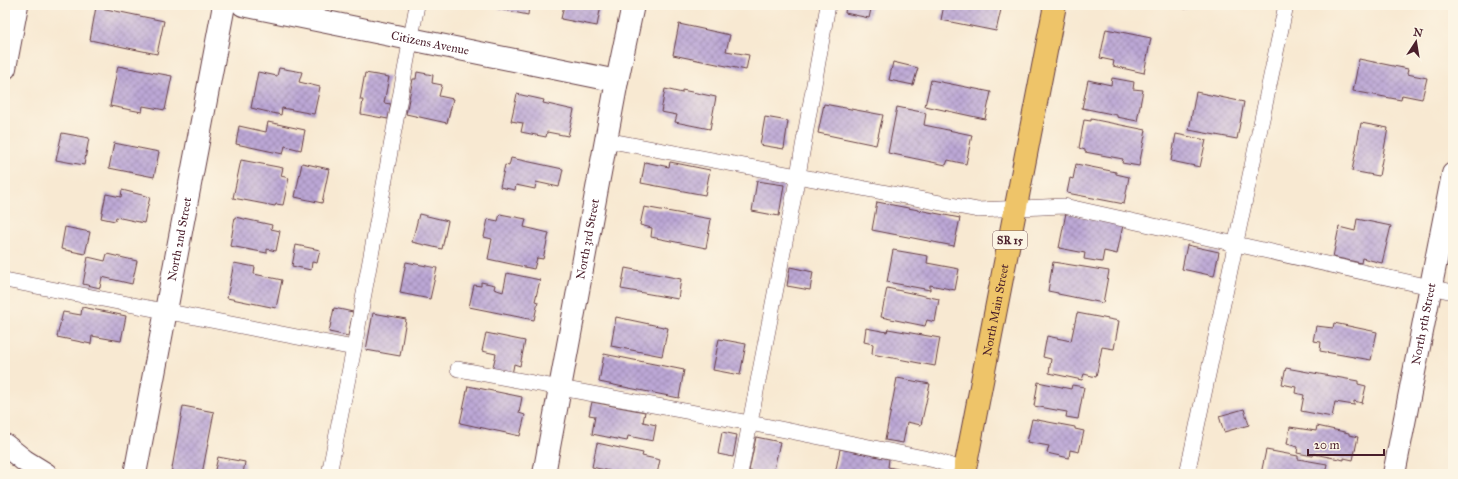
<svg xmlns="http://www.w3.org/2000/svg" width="1458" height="479" viewBox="0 0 1458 479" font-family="'IM FELL Great Primer',serif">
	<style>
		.building { fill: url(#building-cross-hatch) }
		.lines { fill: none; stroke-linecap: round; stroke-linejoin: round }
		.service-casing { stroke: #643d44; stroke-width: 16 }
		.minor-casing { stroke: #643d44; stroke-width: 24 }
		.primary-casing { stroke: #643d44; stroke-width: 24 }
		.service { stroke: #fff; stroke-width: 15 }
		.minor { stroke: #fff; stroke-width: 22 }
		.primary { stroke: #eec469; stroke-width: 22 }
		.labels { text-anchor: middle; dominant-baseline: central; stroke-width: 3.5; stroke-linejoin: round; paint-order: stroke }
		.shield { fill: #fcf5e5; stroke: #7f5f63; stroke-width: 1 }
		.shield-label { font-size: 11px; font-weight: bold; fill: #4a1f2b }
		.street-label { font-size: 12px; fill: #4a1f2b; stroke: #fcf5e5 }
	</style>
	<defs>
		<pattern id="building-cross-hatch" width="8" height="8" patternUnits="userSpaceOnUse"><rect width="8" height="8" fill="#bca7d6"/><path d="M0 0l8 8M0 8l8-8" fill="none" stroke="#9b87ae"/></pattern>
	</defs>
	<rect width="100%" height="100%" fill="#fcf5e5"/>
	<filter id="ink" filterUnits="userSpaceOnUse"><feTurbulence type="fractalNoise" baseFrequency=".025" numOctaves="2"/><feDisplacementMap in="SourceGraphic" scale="8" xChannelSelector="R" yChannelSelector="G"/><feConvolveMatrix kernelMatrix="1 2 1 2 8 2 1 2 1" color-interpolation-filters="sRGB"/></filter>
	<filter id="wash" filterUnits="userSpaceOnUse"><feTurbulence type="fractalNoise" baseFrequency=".012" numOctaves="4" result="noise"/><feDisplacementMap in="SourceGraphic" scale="16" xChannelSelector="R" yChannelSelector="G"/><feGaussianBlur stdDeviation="0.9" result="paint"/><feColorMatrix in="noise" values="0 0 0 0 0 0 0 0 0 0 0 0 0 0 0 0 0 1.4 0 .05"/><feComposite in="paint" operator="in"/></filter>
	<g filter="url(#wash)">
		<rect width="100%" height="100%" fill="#f8e9d2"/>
		<g id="blocks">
			<g class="building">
				<path d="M500,5h29l-1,10 -29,-6z"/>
				<path d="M564,5h37l-4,21 -36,-7z"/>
				<path d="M846,5h26l-3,13 -24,-5z"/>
				<path d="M944,5h58l-6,26 -55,-11z"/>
				<path d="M1168,5h18v4z"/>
				<path d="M96,7l68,14 -7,33 -67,-14z"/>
				<path d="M679,24l51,11 -4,16 23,4 -3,15 -73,-15z"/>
				<path d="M1106,29l45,9 -7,35 -31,-7 1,-5 -14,-3z"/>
				<path d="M1359,59l49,10 -1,5 20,4 -5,21 -20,-4 -1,5 -48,-9z"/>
				<path d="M893,62l25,6 -5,17 -24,-5z"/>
				<path d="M118,66l54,10 -7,34 -22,-4 -1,6 -32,-6z"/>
				<path d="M279,68l23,4 -3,10 21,5 -6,27 -32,-6 -1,7 -30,-7 7,-36 19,4z"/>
				<path d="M417,72l16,3 -1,8 10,2 -3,11 14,3 -6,24 -41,-9 7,-35h3z"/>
				<path d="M365,73l24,4 -5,26 7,1 -3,15 -27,-5 2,-14h-3z"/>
				<path d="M1112,78l22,4 -1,7 10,1 -6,31 -20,-4v-2l-35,-7 6,-28 23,5z"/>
				<path d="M931,80l60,12 -6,27 -60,-13z"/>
				<path d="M665,89l17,4v-3l34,7 -6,32 -35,-7 2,-7 -16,-3z"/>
				<path d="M1196,92l48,10 -7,37 -48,-9z"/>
				<path d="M517,94l27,6 -1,3 31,7 -6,26 -21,-4 -1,5 -25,-5 2,-9 -12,-2z"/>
				<path d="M824,104l59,11 -7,30 -58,-12z"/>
				<path d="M897,107l29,6 -2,12 48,10 -6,29 -18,-4 -2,5 -58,-12z"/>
				<path d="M765,117l23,4 -4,28 -24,-4z"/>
				<path d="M1091,119l55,11 -7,36 -17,-3 1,-4 -38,-7v-2l-6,-2 5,-28 7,1z"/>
				<path d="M268,122l37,8 -4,20 -16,-4 -2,8 -47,-10 3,-18 27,6z"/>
				<path d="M1361,123l27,5 -9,48 -27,-5z"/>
				<path d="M62,133l27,5 -5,27 -28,-5z"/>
				<path d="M1176,134l30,6 -6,27 -29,-6z"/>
				<path d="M114,143l45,9 -5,25 -45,-9z"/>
				<path d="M511,158l52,11 -4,18 -23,-5 -1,7 -19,-4 -1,5 -15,-3 5,-22 4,1z"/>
				<path d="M241,160l42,8 -2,8 8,2 -6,27 -7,-1 -1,2 -42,-8z"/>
				<path d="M645,162l24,5 1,-5 40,8 -5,25 -64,-12z"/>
				<path d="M302,163l27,6 -7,34 -27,-6z"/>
				<path d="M1076,164l40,8v2l13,3 -5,27 -57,-11 3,-15 3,1z"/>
				<path d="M757,181l27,4 -5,31 -27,-5z"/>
				<path d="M122,190l28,7 -6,26 -28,-6 -1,4 -14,-3 5,-24 15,3z"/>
				<path d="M877,202l83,16 -6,28 -82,-16z"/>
				<path d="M644,207l67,12 -5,29 -55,-11 1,-9 -12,-3z"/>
				<path d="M1066,213l57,12 -6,29 -13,-3 -2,11 -18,-3 1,-6 -26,-5z"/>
				<path d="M419,214l29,7 -6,28 -30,-7z"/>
				<path d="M500,214l26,5 -2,8 25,6 -6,26 -6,-1 -3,11 -46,-10 4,-20 -8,-2 4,-18 10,2z"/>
				<path d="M235,217l37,8 -1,4 9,2 -4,20 -9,-2v4l-37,-7z"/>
				<path d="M1357,219l34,7 -9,37 -20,-5 -1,5 -28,-6 6,-30 16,4z"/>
				<path d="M65,227l25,5 -5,22 -24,-5z"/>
				<path d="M296,245l24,5 -3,13 -5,-1 -1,8 -19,-4z"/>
				<path d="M1187,245l32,7 -5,24 -32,-7z"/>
				<path d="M893,250l35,6 -1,7 32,6 -4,21 -25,-5v5l-43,-8z"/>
				<path d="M107,254l30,7 -5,23 -30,-7 -2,11 -17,-4 5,-27 17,4z"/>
				<path d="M406,262l31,6 -7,31 -30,-6z"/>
				<path d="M1053,262l56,9 -6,32 -45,-9v-1l-10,-2z"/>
				<path d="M234,263l21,4 -1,7 28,6 -6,28 -49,-10z"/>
				<path d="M790,267l23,5 -3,18 -23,-4z"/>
				<path d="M625,268l56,11 -3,20 -57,-10z"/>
				<path d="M507,273l33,7 -5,21 3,1 -4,18 -65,-13 5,-22 7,1v-4l14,3 -1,4 9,3z"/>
				<path d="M887,288l52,11 -4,23 -8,-2 -2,6 -44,-9z"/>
				<path d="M82,307l44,9 -5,25 -29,-5 -1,8 -34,-7 6,-25 18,3z"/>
				<path d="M334,308l19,4 -5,24 -19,-4z"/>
				<path d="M373,313l33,6 -6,37 -34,-6z"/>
				<path d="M1077,313l42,8 -5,28 -12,-2 -6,30 -12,-3 -2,6 -33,-7 2,-14 -8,-2 4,-21 24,5z"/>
				<path d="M616,317l52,11 -6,28 -51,-10z"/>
				<path d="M1334,323l43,9 -6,28 -51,-9 1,-9 -8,-1 3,-15 17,2z"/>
				<path d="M866,328l21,4 1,-3 52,9 -5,28 -63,-12 1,-10 -9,-2z"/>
				<path d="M486,333l39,8 -5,25 -6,-2 -2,11 -20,-4 4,-17 -14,-3z"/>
				<path d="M719,339l27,5 -6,31 -27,-5z"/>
				<path d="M604,354l80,16 -5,28 -80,-16z"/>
				<path d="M1286,368l72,13v3l8,2 -4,17 -8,-2v4l-19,-3 -3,15 -31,-6 3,-16 -9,-2 1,-6 -14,-3z"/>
				<path d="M897,378l33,6 -9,41 -14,-3 -4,21 -18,-3z"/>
				<path d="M1038,382l33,7 1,-4 12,2 -6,32 -12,-2 1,-5 -33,-6z"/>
				<path d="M468,386l54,11 -3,16 6,2 -5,21 -60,-13z"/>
				<path d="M592,402l53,10 -2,10 13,3 -3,16 -25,-5 -1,5 -35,-7 3,-18 -6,-1z"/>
				<path d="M183,406l31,6 -12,62h-31z"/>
				<path d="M1244,409l5,16 -25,7 -5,-16z"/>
				<path d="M1032,419l43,8v2l9,2 -5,21 -9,-2 -1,8 -22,-5 2,-7 -22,-4z"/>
				<path d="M1317,426l32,7v2l9,2 -5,23 -9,-2v2l-30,-6 -1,2 -16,-3 1,-6 -11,-3 3,-17 26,4z"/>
				<path d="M722,432l15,3 -4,22 -15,-3z"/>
				<path d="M756,437l24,5 -7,32 -24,-3z"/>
				<path d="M597,443l46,10 -1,3 18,4 -3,14h-36l-29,-7z"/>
				<path d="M840,449l49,10 -1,8 23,5v2h-76z"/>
				<path d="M1266,450l32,6v3l29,5 -2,10h-64z"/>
				<path d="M218,457l27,5 -2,12h-29z"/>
			</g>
		</g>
	</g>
	<g filter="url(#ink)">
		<use href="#blocks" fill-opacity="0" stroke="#643d44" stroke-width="1"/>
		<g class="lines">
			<defs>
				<g id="service">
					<path d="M606,140l372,70 86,-4 389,86"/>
					<path d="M5,280l349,68"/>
					<path d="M458,369l292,54 184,37 30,10"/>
					<path d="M329,474l25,-126 63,-343"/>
					<path d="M740,474l58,-299 30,-170"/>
					<path d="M1187,474l99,-469"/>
				</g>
				<g id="minor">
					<path id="s1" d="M243,5l374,76"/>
					<path d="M5,68l12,-63"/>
					<path d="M5,445l20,16 21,13"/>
					<path id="s2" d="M135,474l89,-469"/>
					<path id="s3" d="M544,474l73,-393 16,-76"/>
					<path id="s4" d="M1394,474l59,-300"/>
				</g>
				<g id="primary">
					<path id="s5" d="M964,474l91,-469"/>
				</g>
			</defs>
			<use href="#service" class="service-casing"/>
			<use href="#minor" class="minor-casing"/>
			<use href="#primary" class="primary-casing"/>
			<use href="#service" class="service"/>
			<use href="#minor" class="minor"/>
			<use href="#primary" class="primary"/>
		</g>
	</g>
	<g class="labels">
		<rect class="shield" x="993" y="231" width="34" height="18" rx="3"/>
		<g class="shield-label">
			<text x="1010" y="240">SR 15</text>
		</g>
		<g class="street-label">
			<text stroke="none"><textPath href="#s1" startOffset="191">Citizens Avenue</textPath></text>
			<text stroke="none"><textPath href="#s3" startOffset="239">North 3rd Street</textPath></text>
			<text stroke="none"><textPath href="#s2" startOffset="239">North 2nd Street</textPath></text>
			<text stroke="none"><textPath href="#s5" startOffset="167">North Main Street</textPath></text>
			<text stroke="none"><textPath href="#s4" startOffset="153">North 5th Street</textPath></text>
		</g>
	</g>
	<rect width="1458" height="479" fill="none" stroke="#fcf5e5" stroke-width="20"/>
	<g transform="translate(1416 42) rotate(12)" stroke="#fcf5e5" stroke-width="3" paint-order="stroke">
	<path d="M0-3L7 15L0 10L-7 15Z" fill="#4a1f2b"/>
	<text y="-6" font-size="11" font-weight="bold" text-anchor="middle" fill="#4a1f2b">N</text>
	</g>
	<path d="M1308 449v6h76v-6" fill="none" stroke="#4a1f2b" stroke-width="2"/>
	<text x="1314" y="449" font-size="12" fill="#4a1f2b" stroke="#fcf5e5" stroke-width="3" paint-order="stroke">20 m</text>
</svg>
